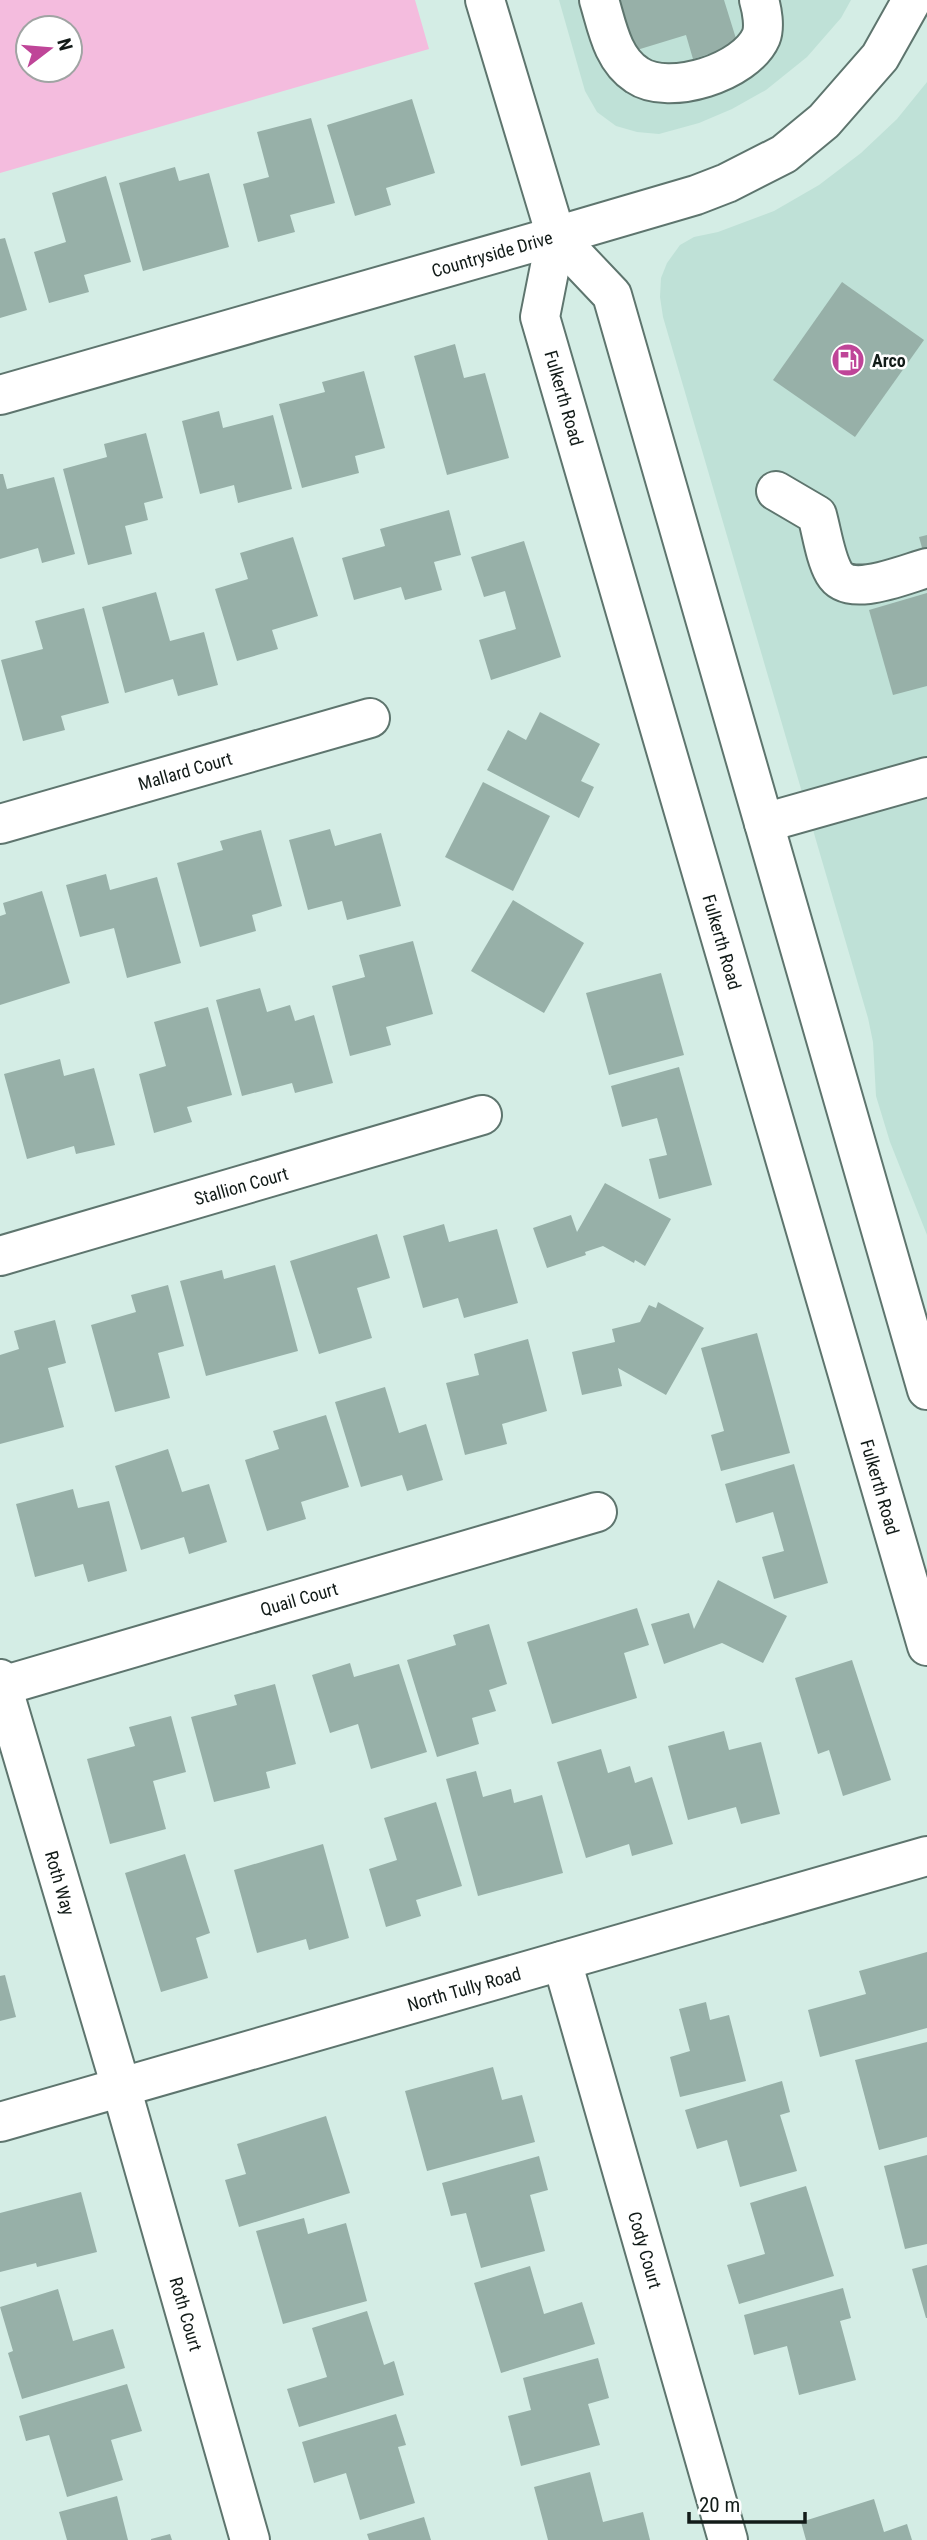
<svg xmlns="http://www.w3.org/2000/svg" width="927" height="2540" viewBox="0 0 927 2540" font-family="'Roboto Condensed',sans-serif">
	<style>
		.built { fill: #bfe1d7 }
		.green { fill: #f4bcde; fill-rule: evenodd }
		.building { fill: #97b0a8 }
		.lines { fill: none; stroke-linecap: round; stroke-linejoin: round }
		.minor-casing { stroke: #5e756e; stroke-width: 42 }
		.minor { stroke: #fff; stroke-width: 38 }
		.labels { text-anchor: middle; dominant-baseline: central; stroke-width: 5; stroke-linejoin: round; paint-order: stroke }
		.street-label { font-size: 18px; fill: #121b18; stroke: #fff }
		.poi-label { font-size: 18px; font-weight: bold; fill: #121b18; stroke: #fff; text-anchor: start }
	</style>
	<rect width="100%" height="100%" fill="#d4ede5"/>
	<g class="built">
		<path d="M559,0h292l-10,18 -34,39 -41,33 -34,19 -33,14 -40,11 -22,-2 -21,-6 -19,-14 -12,-21z"/>
		<path d="M927,82v1153l-37,-93 -14,-46 -3,-54 -5,-24 -205,-701 -3,-20 1,-19 6,-15 13,-18 14,-8 24,-5 56,-21 45,-26 42,-32 36,-34z"/>
	</g>
	<path class="green" d="M0,0h415l14,49 -429,124zM70,28v42h-42v-42z"/>
	<g class="building">
		<path d="M611,0h113l14,45 -45,14 -7,-24 -59,18z"/>
		<path d="M412,99l23,74 -49,15 5,17 -36,11 -28,-91z"/>
		<path d="M311,118l24,85 -45,12 5,17 -37,10 -15,-58 26,-7 -12,-45z"/>
		<path d="M175,167l4,14 30,-8 20,74 -86,24 -24,-88z"/>
		<path d="M106,176l25,86 -47,13 5,17 -40,11 -15,-51 32,-10 -14,-49z"/>
		<path d="M5,238l22,72 -27,8v-79z"/>
		<path d="M842,282l82,58 -69,97 -82,-57z"/>
		<path d="M455,344l9,34 21,-5 24,85 -62,17 -33,-119z"/>
		<path d="M364,371l21,77 -30,8 4,17 -57,15 -23,-84 46,-12 -3,-10z"/>
		<path d="M219,411l4,17 50,-13 19,74 -54,14 -4,-18 -34,9 -18,-73z"/>
		<path d="M146,433l17,65 -19,5 4,17 -23,6 7,28 -44,11 -25,-96 44,-12 -3,-13z"/>
		<path d="M0,474h3l4,15 47,-12 21,77 -33,9 -4,-15 -38,11z"/>
		<path d="M449,510l12,45 -27,7 8,28 -37,10 -4,-13 -47,13 -12,-42 43,-12 -5,-17z"/>
		<path d="M927,535v27h-1l-7,-25z"/>
		<path d="M293,537l25,79 -46,14 6,19 -41,12 -22,-72 33,-10 -8,-26z"/>
		<path d="M524,541l37,116 -70,23 -12,-40 37,-11 -11,-38 -21,6 -13,-40z"/>
		<path d="M156,592l14,49 34,-9 14,53 -40,11 -5,-17 -48,14 -23,-86z"/>
		<path d="M927,593v93l-34,9 -24,-85z"/>
		<path d="M84,608l25,95 -48,13 4,14 -42,11 -22,-81 42,-11 -8,-28z"/>
		<path d="M540,712l60,32 -19,37 13,6 -15,31 -92,-48 21,-40 18,10z"/>
		<path d="M483,782l67,34 -37,75 -68,-34z"/>
		<path d="M330,829l5,17 46,-13 20,73 -54,14 -5,-19 -34,9 -19,-70z"/>
		<path d="M261,830l21,76 -30,9 4,16 -56,16 -23,-84 46,-13 -3,-9z"/>
		<path d="M106,874l4,16 47,-13 24,86 -54,15 -13,-50 -34,9 -14,-52z"/>
		<path d="M42,891l28,92 -70,22v-89l6,-2 -3,-11z"/>
		<path d="M513,900l71,43 -40,70 -73,-42z"/>
		<path d="M413,941l20,73 -47,13 5,18 -41,11 -18,-70 33,-9 -6,-22z"/>
		<path d="M661,973l23,82 -75,20 -23,-82z"/>
		<path d="M260,988l7,24 23,-7 5,16 19,-6 19,68 -38,10 -3,-10 -50,13 -26,-96z"/>
		<path d="M208,1007l24,88 -45,12 5,15 -38,11 -15,-59 27,-8 -12,-44z"/>
		<path d="M60,1059l4,17 30,-8 21,77 -39,9 -2,-8 -47,13 -23,-85z"/>
		<path d="M679,1067l33,118 -53,14 -10,-40 18,-4 -10,-37 -35,9 -11,-41z"/>
		<path d="M605,1183l66,36 -26,47 -10,-6 -1,3 -31,-17 -18,6 1,3 -39,13 -14,-40 38,-13 6,17z"/>
		<path d="M444,1224l5,18 48,-13 21,74 -54,15 -6,-20 -35,10 -20,-72z"/>
		<path d="M377,1234l13,44 -33,10 15,50 -53,16 -29,-93z"/>
		<path d="M275,1265l23,86 -92,25 -26,-95 42,-11 2,9z"/>
		<path d="M168,1285l16,61 -26,7 12,45 -55,14 -24,-87 45,-13 -5,-17z"/>
		<path d="M658,1302l46,26 -38,67 -48,-27 4,18 -40,9 -10,-43 43,-10 -3,-13 28,-7 9,-17 7,3z"/>
		<path d="M55,1320l11,43 -18,5 16,59 -64,17v-89l19,-6 -5,-18z"/>
		<path d="M757,1333l33,120 -69,18 -10,-36 13,-4 -23,-83z"/>
		<path d="M528,1339l19,72 -45,13 5,20 -42,11 -19,-72 33,-8 -5,-21z"/>
		<path d="M385,1387l14,46 27,-9 17,56 -36,11 -5,-16 -41,12 -26,-85z"/>
		<path d="M326,1415l23,72 -48,15 5,17 -39,12 -22,-71 34,-11 -6,-18z"/>
		<path d="M168,1449l14,43 27,-8 18,58 -38,12 -5,-17 -43,13 -26,-84z"/>
		<path d="M794,1464l34,119 -54,16 -12,-42 22,-6 -11,-39 -37,11 -11,-39z"/>
		<path d="M73,1489l5,19 31,-7 18,70 -39,11 -5,-18 -48,13 -19,-73z"/>
		<path d="M718,1580l69,36 -24,47 -41,-20 -58,21 -13,-40 38,-11 5,16z"/>
		<path d="M637,1608l12,37 -25,8 13,45 -85,26 -25,-82z"/>
		<path d="M489,1624l18,60 -18,6 7,21 -24,7 7,26 -42,13 -30,-97 49,-15 -3,-10z"/>
		<path d="M852,1660l39,120 -48,16 -14,-46 -11,4 -23,-76z"/>
		<path d="M350,1663l4,14 45,-13 28,88 -56,17 -13,-45 -28,9 -18,-58z"/>
		<path d="M275,1684l21,80 -30,8 4,16 -56,14 -23,-85 46,-12 -3,-10z"/>
		<path d="M171,1716l15,56 -33,9 13,48 -56,15 -23,-85 48,-13 -6,-19z"/>
		<path d="M724,1731l5,19 32,-8 19,72 -39,10 -5,-17 -48,13 -20,-74z"/>
		<path d="M601,1749l7,24 22,-7 5,17 17,-6 21,67 -41,12 -3,-12 -43,14 -29,-96z"/>
		<path d="M476,1771l7,26 28,-8 3,14 28,-8 21,78 -85,23 -32,-117z"/>
		<path d="M436,1802l26,84 -46,14 5,16 -35,11 -17,-58 28,-9 -13,-42z"/>
		<path d="M323,1844l26,94 -40,12 -3,-11 -49,14 -23,-83z"/>
		<path d="M185,1854l25,79 -14,5 12,40 -47,14 -36,-119z"/>
		<path d="M927,1952v76l-107,29 -12,-47 58,-16 -7,-23z"/>
		<path d="M5,1975l11,42 -16,4v-45z"/>
		<path d="M706,2002l4,18 19,-5 17,66 -66,16 -10,-40 20,-6 -11,-42z"/>
		<path d="M927,2042v95l-48,13 -24,-90z"/>
		<path d="M493,2067l9,33 20,-5 13,47 -108,29 -22,-80z"/>
		<path d="M782,2081l8,31 -10,3 17,56 -57,16 -13,-47 -30,9 -12,-39z"/>
		<path d="M326,2116l24,77 -111,34 -14,-47 21,-6 -9,-30z"/>
		<path d="M927,2155v89l-22,5 -21,-83z"/>
		<path d="M539,2156l9,34 -18,5 15,56 -64,17 -15,-55 -15,3 -9,-33z"/>
		<path d="M806,2186l28,90 -95,28 -12,-39 38,-11 -15,-51z"/>
		<path d="M81,2192l16,60 -60,15 -1,-4 -36,9v-59z"/>
		<path d="M304,2218l4,16 38,-11 21,78 -84,23 -27,-93z"/>
		<path d="M927,2265v53h-1l-14,-49z"/>
		<path d="M530,2266l14,48 38,-12 13,42 -94,29 -27,-90z"/>
		<path d="M843,2288l8,30 -11,3 16,59 -57,15 -12,-49 -33,9 -10,-40z"/>
		<path d="M58,2289l15,52 40,-12 12,39 -103,31 -14,-46 5,-2 -13,-44z"/>
		<path d="M367,2311l17,54 10,-4 10,34 -105,32 -12,-38 40,-12 -15,-49z"/>
		<path d="M598,2358l11,40 -21,6 12,41 -79,21 -13,-50 23,-6 -8,-32z"/>
		<path d="M127,2384l15,47 -31,9 12,40 -56,17 -18,-62 -23,6 -7,-25z"/>
		<path d="M396,2414l10,31 -8,2 17,56 -55,17 -14,-47 -32,10 -12,-41z"/>
		<path d="M590,2472l13,50 40,-10 7,28h-102l-14,-53z"/>
		<path d="M117,2496l11,44h-61l-8,-28z"/>
		<path d="M874,2499l10,33 23,-8 5,16h-106l-5,-18z"/>
		<path d="M424,2517l7,23h-62l-2,-6z"/>
		<path d="M170,2534l2,6h-21v-1z"/>
	</g>
	<g class="lines">
		<defs>
			<g id="minor">
				<path d="M485,0l71,236 56,59 315,1095"/>
				<path d="M599,0c8,26 13,59 38,75 32,22 109,-3 124,-38 4,-10 1,-27 -2,-37"/>
				<path d="M556,236l-16,81 387,1329"/>
				<path d="M0,395l556,-159 140,-41 31,-12 57,-29 40,-33 56,-64 32,-57"/>
				<path d="M776,491l41,24c5,18 8,42 17,58 15,26 71,1 93,-5"/>
				<path d="M764,823l163,-46"/>
				<path d="M0,824l370,-106"/>
				<path d="M0,1256l482,-141"/>
				<path d="M0,1679l121,408 129,453"/>
				<path d="M2,1686l595,-174"/>
				<path d="M562,1961l166,579"/>
				<path d="M0,2122l927,-266"/>
			</g>
		</defs>
		<use href="#minor" class="minor-casing"/>
		<use href="#minor" class="minor"/>
	</g>
	<defs>
		<symbol id="fuel-disc" viewBox="-11 -11 22 22"><circle r="9.5" fill="#bf4598" stroke="#fff"/><path d="M-5.5-6h7V0h2V4h1.3V-2.5L3-4.5l.8-.8L6-3V5H2.5V1h-1V6h-7ZM-4.2-4.7v3.2H.2V-4.7Z" fill="#fff"/></symbol>
	</defs>
	<g fill-rule="evenodd">
		<use href="#fuel-disc" x="829" y="341" width="38" height="38"/>
	</g>
	<g class="labels">
		<g class="street-label">
			<text transform="translate(492 254) rotate(-16)">Countryside Drive</text>
			<text transform="translate(564 398) rotate(74)">Fulkerth Road</text>
			<text transform="translate(185 771) rotate(-16)">Mallard Court</text>
			<text transform="translate(722 942) rotate(74)">Fulkerth Road</text>
			<text transform="translate(241 1186) rotate(-16)">Stallion Court</text>
			<text transform="translate(880 1487) rotate(74)">Fulkerth Road</text>
			<text transform="translate(299 1599) rotate(-16)">Quail Court</text>
			<text transform="translate(60 1883) rotate(74)">Roth Way</text>
			<text transform="translate(464 1989) rotate(-16)">North Tully Road</text>
			<text transform="translate(645 2250) rotate(74)">Cody Court</text>
			<text transform="translate(186 2314) rotate(74)">Roth Court</text>
		</g>
		<g class="poi-label">
			<text x="872" y="360">Arco</text>
		</g>
	</g>
	<g transform="translate(49 49) rotate(74)"><circle r="33" fill="#ffffff" stroke="#a0a4a3" stroke-width="2"/>
	<path d="M0-5L12 26L0 18L-12 26Z" fill="#bf4598"/>
	<text y="-10" font-size="19" font-weight="bold" text-anchor="middle" fill="#121b18">N</text>
	</g>
	<path d="M689 2512v10h116v-10" fill="none" stroke="#121b18" stroke-width="3.5"/>
	<text x="699" y="2512" font-size="21" fill="#121b18" stroke="#ffffff" stroke-width="5" paint-order="stroke">20 m</text>
</svg>
